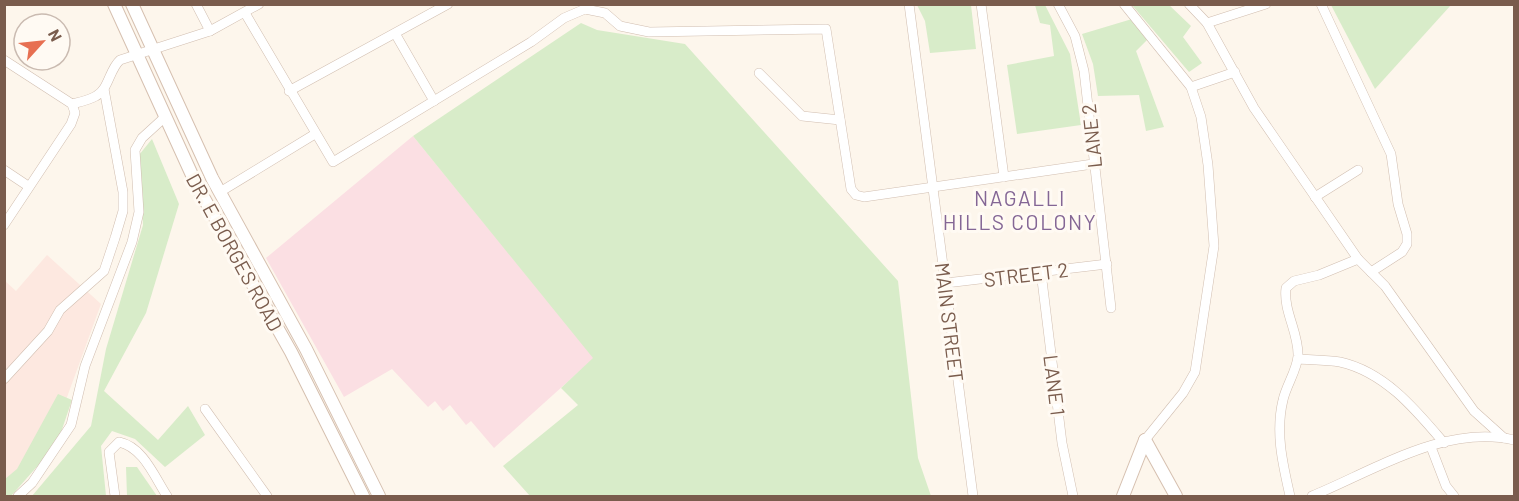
<svg xmlns="http://www.w3.org/2000/svg" width="1519" height="501" viewBox="0 0 1519 501" font-family="Barlow,sans-serif">
	<style>
		.commercial { fill: #fde8e0 }
		.medical { fill: #fbdfe3 }
		.green { fill: #d8ecc9 }
		.lines { fill: none; stroke-linecap: round; stroke-linejoin: round }
		.street-casing { stroke: #d1beb0; stroke-width: 10 }
		.secondary-casing { stroke: #d6c0b0; stroke-width: 14 }
		.street { stroke: #fff; stroke-width: 9 }
		.secondary { stroke: #fff; stroke-width: 12 }
		.labels { text-anchor: middle; dominant-baseline: central; stroke-width: 6; stroke-linejoin: round; paint-order: stroke }
		.street-label { font-size: 20px; fill: #7a5c4d; stroke: #fffaf3 }
		.neighbourhood-label { font-size: 21px; letter-spacing: 1.5px; fill: #846695; stroke: #fffaf3 }
	</style>
	<rect width="100%" height="100%" fill="#fdf6ec"/>
	<path class="commercial" d="M47,255l54,49 -46,126 -50,52v-201l11,10z"/>
	<path class="medical" d="M413,136l181,222 -100,90 -23,-27 -5,4 -16,-20 -7,6 -8,-10 -7,6 -36,-38 -48,28 -78,-139z"/>
	<g class="green">
		<path d="M917,5h54l5,44 -46,4 -5,-32z"/>
		<path d="M1035,5h10l25,49 11,71 -64,9 -10,-69 47,-9 -4,-31 -10,-2z"/>
		<path d="M1132,5h37l22,21 -8,11 19,26 -13,9z"/>
		<path d="M1331,5h120l-76,84z"/>
		<path d="M1132,19l15,21 -11,11 28,76 -18,4 -7,-36 -41,1 -5,-32 -11,-30z"/>
		<path d="M581,23l16,7 88,14 213,237 20,177 13,38h-401l-27,-30 75,-61 -17,-17 32,-30 -180,-222z"/>
		<path d="M152,139l27,65 -33,109 -42,78 54,49 30,-34 17,29 -40,32 -30,-28 -23,-8 -11,15 5,50h-74l59,-70 15,-77 37,-124 -4,-70z"/>
		<path d="M58,394l14,6 -15,44 -46,52h-6v-17l12,-10z"/>
		<path d="M126,467h11l20,29h-30z"/>
	</g>
	<g class="lines">
		<defs>
			<g id="street">
				<path d="M196,4l14,27"/>
				<path d="M909,4l64,492"/>
				<path d="M981,4l23,173"/>
				<path d="M1058,4l17,32 9,35 27,237"/>
				<path d="M1124,4l67,83 10,30 7,48 6,81 -19,126 -12,21 -38,47"/>
				<path d="M1189,4l18,19 47,85 104,151 27,27 89,125 30,27"/>
				<path d="M1321,4l70,150 7,50 9,30v10l-5,8 -31,20"/>
				<path d="M245,13l88,149 198,-120 33,-24 21,-9 20,4 15,13 29,6 177,-3 25,160 5,6 8,2 229,-33"/>
				<path d="M1207,23l59,-19"/>
				<path d="M396,35l38,66"/>
				<path d="M4,60l68,44c8,-2 17,-4 24,-8 13,-7 13,-26 24,-36l90,-29 49,-27"/>
				<path d="M759,73l43,43 38,4"/>
				<path d="M1191,87l44,-15"/>
				<path d="M289,91l159,-87"/>
				<path d="M4,170l24,16"/>
				<path d="M220,192l95,-58"/>
				<path d="M1315,197l43,-27"/>
				<path d="M4,225l67,-101 4,-11 -3,-9"/>
				<path d="M1041,272l21,171 11,53"/>
				<path d="M946,283l161,-19"/>
				<path d="M1298,359c14,1 28,1 42,3 45,10 76,48 104,81"/>
				<path d="M4,379l44,-48 12,-21 44,-39 11,-33 8,-27v-19l-19,-103"/>
				<path d="M205,409l62,87"/>
				<path d="M1431,447l15,39 8,10"/>
				<path d="M18,496l14,-13 39,-58 14,-59 47,-124 7,-30 -4,-62 7,-12 23,-21"/>
				<path d="M115,496l-6,-44 10,-10c24,5 35,34 48,54"/>
				<path d="M1290,496c-7,-31 -15,-63 -7,-96 3,-14 14,-30 15,-44 1,-23 -15,-45 -12,-68l8,-7 25,-6 39,-16"/>
				<path d="M1312,496c61,-25 133,-72 202,-56"/>
			</g>
			<g id="secondary">
				<path d="M114,4l83,182 94,166 72,144"/>
				<path d="M132,4l80,174 94,171 73,147"/>
				<path d="M1145,440l31,56"/>
				<path d="M1123,496l22,-56"/>
			</g>
		</defs>
		<use href="#street" class="street-casing"/>
		<use href="#secondary" class="secondary-casing"/>
		<use href="#street" class="street"/>
		<use href="#secondary" class="secondary"/>
	</g>
	<g class="labels">
		<g class="street-label">
			<text transform="translate(1091 136) rotate(-96)">LANE 2</text>
			<text transform="translate(235 252) rotate(61)">DR. E BORGES ROAD</text>
			<text transform="translate(1026 274) rotate(-7)">STREET 2</text>
			<text transform="translate(950 322) rotate(83)">MAIN STREET</text>
			<text transform="translate(1055 385) rotate(83)">LANE 1</text>
		</g>
		<g class="neighbourhood-label">
			<text x="1020" y="197">NAGALLI<tspan x="1020" dy="24">HILLS COLONY</tspan></text>
		</g>
	</g>
	<rect width="1519" height="501" fill="none" stroke="#7a5c4d" stroke-width="12"/>
	<g transform="translate(42 42) rotate(63)"><circle r="28" fill="#fffaf3" stroke="#cabbb1" stroke-width="1.5"/>
	<path d="M0-4.5L10 22L0 15L-10 22Z" fill="#e76f51"/>
	<text y="-9" font-size="16" font-weight="bold" text-anchor="middle" fill="#7a5c4d">N</text>
	</g>
</svg>
